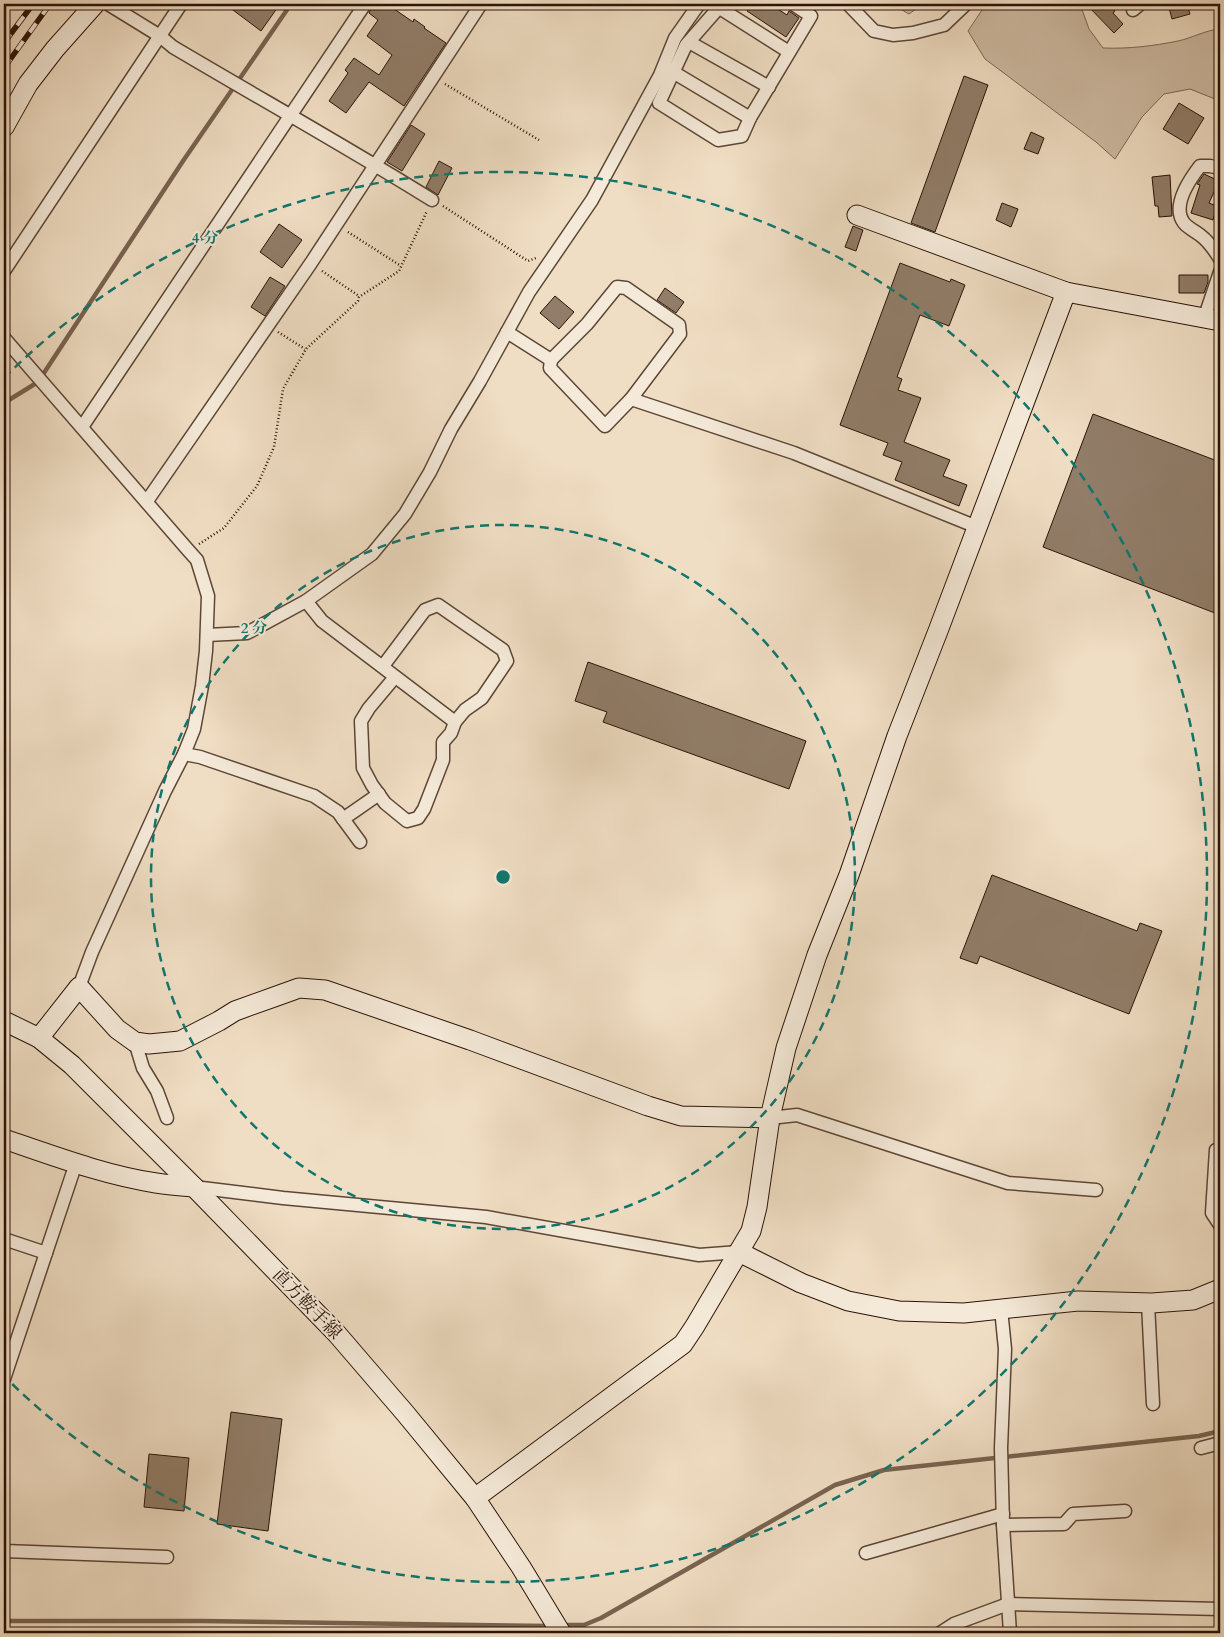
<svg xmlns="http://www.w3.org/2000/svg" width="1224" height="1637" viewBox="0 0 1224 1637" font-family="Cardo,'Noto Serif JP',serif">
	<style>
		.green { fill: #cebba4; stroke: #7c6755 }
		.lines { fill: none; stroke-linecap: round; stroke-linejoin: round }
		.stream { stroke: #796351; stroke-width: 4.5 }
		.building { fill: #917d69; stroke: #2a1306 }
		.street-casing { stroke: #5c4636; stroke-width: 15 }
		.secondary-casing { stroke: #2a1306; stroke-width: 21 }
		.path { stroke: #2a1306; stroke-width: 2.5; stroke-dasharray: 1 2.5; stroke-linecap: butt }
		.street { stroke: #f5ead9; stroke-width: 12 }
		.secondary { stroke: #f5ead9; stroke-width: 19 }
		.rail-casing { stroke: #2a1306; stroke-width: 5.5 }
		.rail { stroke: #f5ead9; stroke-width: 4; stroke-dasharray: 11; stroke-linecap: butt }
		.ring { fill: none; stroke: #0f766e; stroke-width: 2.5; stroke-dasharray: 9 6 }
		.labels { text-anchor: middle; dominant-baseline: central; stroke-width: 4; stroke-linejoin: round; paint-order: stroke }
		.street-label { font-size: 18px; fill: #2a1306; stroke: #f5ead9 }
		.centre { fill: #0f766e; stroke: #f5ead9; stroke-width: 2.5 }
		.ring-label { font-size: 15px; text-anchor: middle; font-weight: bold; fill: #0f766e; stroke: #f5ead9; stroke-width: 4; stroke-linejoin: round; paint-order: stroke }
	</style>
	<rect width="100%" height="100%" fill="#f0dec4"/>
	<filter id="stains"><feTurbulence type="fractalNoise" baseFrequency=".004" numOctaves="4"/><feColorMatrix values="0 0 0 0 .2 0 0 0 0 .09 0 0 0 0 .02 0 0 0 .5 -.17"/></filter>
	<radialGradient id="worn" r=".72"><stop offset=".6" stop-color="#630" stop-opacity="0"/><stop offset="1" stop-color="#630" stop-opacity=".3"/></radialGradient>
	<g class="green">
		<path d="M892,4h31l-14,10z"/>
		<path d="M986,4h94l9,25 14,19c26,1 50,-2 75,-7 14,-3 28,-11 42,-12v72l-30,-12 -26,5 -22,23 -27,42 -19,-17 -111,-83 -17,-28z"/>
	</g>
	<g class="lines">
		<g class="stream">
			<path d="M4,403l34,-21 145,-221 108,-157"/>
			<path d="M4,1621h198l348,5"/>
			<path d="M563,1625h21l17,-7 234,-133 49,-15 315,-34 21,-5"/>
		</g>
	</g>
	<g class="building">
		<path d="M225,4h55l-19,27z"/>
		<path d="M373,4h14l26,18 1,-3 11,8 -1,1 22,15 -42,63 -35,-24 -23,31 -17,-12 19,-28 -3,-3 9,-12 25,17 13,-20 -25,-19 11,-16 -9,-7z"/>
		<path d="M752,4h18l17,11 2,-4 10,7 -13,19 -39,-26z"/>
		<path d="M1086,4h22l7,7 -2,2 10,11 -9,9z"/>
		<path d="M1168,4h19l3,10 -18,5z"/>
		<path d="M964,76l24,9 -53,147 -24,-9z"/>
		<path d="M1179,103l25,15 -16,26 -25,-15z"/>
		<path d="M411,125l14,9 -23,37 -15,-9z"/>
		<path d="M1031,132l13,6 -6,16 -14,-5z"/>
		<path d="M439,161l13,7 -14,27 -12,-8z"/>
		<path d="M1204,174l15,7 -10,22 8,3 -4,14 -22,-7 9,-28 -3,-1z"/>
		<path d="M1170,175l2,41 -13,1 -1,-11h-3l-3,-29z"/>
		<path d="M1002,203l16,6 -7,18 -15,-7z"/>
		<path d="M279,224l23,16 -20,28 -22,-16z"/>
		<path d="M853,226l10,4 -7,21 -11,-4z"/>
		<path d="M900,263l50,19 1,-3 14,6 -16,41 -29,-11 -23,62 5,2 -4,11 23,8 -17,44 46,18 -7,16 24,9 -8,21 -64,-26 7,-18 -19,-7 5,-12 -48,-18z"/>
		<path d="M1179,275h29v7l-4,11h-25z"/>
		<path d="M270,277l15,9 -20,30 -14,-9z"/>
		<path d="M665,288l19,14 -8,11 -19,-13z"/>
		<path d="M555,296l19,16 -15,17 -19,-16z"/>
		<path d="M1093,414l127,48v153l-177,-68z"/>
		<path d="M588,662l218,79 -17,48 -186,-67 4,-10 -32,-11z"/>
		<path d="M992,875l145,56 3,-8 22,8 -33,83 -149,-58 -3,8 -17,-6z"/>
		<path d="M231,1412l51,7 -14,112 -51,-7z"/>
		<path d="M149,1454l40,4 -5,53 -40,-4z"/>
	</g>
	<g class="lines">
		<defs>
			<g id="street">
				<path d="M108,4l52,32 13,11c86,51 174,100 259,153"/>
				<path d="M722,4l-36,41 -27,58 59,37 24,-4 8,-18 61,-102 -18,-12"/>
				<path d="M848,4l26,27 19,4 20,-2 31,-8 22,-21"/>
				<path d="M718,7l71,45"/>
				<path d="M1133,10l7,-6"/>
				<path d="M689,42l80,45"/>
				<path d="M668,69l82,49"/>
				<path d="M1220,168l-10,-2h-10c-10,13 -29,40 -16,57 4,5 11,8 16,12 8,6 14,14 20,24"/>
				<path d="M4,271l177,-267"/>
				<path d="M1204,319l16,-47"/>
				<path d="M507,332l44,28 -1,8 55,58 26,-27 163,54 183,74"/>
				<path d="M4,338l184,212 9,10 11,36 -2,55 -4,35 -8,43 -10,25 -19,37 -73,161 -13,35"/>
				<path d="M551,360l36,-36 30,-37 9,1 53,37 1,9 -49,65"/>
				<path d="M82,427l283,-423"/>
				<path d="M147,501l164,-238 170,-259"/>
				<path d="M306,601l16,20 133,101"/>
				<path d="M207,635l40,-2 59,-32 66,-47 33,-40 25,-42 21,-43 29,-48 49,-89 63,-92 68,-125 15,-37 24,-34"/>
				<path d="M383,666l42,-56 13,-5 65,45 4,11 -25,37 -17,12 -10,12 -4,11 -8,9v18l-19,49 -6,9 -11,3 -22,-18 -13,-18 -9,-17 -2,-47 8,-13 26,-31"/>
				<path d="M184,754l16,3 114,39 24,16 22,30"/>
				<path d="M343,819l36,-25"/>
				<path d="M135,1042l8,26 14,23 10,27"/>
				<path d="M770,1118l27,-3 211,68 88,7"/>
				<path d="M1216,1150l-4,63 8,12"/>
				<path d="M194,1187l89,11 203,19 213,38 40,-3"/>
				<path d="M4,1239l42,14"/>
				<path d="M1148,1303l5,101"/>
				<path d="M1001,1309l4,40 -4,99 2,77 7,108"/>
				<path d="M4,1379l72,-216"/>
				<path d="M1201,1448l19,-5"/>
				<path d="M1003,1525l61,-1 9,-10 52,-3"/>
				<path d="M4,1551l163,6"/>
				<path d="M866,1553l137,-39"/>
				<path d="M940,1633l14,-9 54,-20 212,5"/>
			</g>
			<g id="secondary">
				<path d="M4,127l24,-43 27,-35 40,-45"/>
				<path d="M857,215l209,77 154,29"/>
				<path d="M4,1021l35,17 33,27 122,122 143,147 68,79 70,85 46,69 40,66"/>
				<path d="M39,1038l40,-51 38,42 18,13 14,2 31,-3 39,-20 16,-10 39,-14 25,-9 26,2 145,50 178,66 33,10 89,2"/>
				<path d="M4,1139c50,17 100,36 152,44 12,2 25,3 38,4"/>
				<path d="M739,1252l62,31 47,18 51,10 65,2 114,-12 74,2 41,-3 27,-11"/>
				<path d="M475,1498l208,-154 12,-18 56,-95 6,-24 13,-89 16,-70 31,-93 32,-80 48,-139 41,-105 128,-339"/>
			</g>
		</defs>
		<use href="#street" class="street-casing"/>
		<use href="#secondary" class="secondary-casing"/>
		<g class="path">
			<path d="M445,84l94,56"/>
			<path d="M443,206l85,55 8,-3"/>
			<path d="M348,232l53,34"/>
			<path d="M322,271l37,25"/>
			<path d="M278,332l27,17"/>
			<path d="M199,544l25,-16 33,-42 17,-39 9,-58 23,-40 52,-48 1,-4 40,-26 28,-60"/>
			<path d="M4,1633l227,-2 1,2"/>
		</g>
		<use href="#street" class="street"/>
		<use href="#secondary" class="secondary"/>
		<defs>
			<g id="rail">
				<path d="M4,43l29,-39"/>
				<path d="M4,68l46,-64"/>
			</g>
		</defs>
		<use href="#rail" class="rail-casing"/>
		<use href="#rail" class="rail"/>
	</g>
	<g class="ring">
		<circle cx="503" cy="877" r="352"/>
		<path d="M4 378A705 705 0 1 1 4 1376"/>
	</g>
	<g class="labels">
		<g class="street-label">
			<text transform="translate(307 1304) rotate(46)">直方鞍手線</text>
		</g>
	</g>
	<circle cx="503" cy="877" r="8" class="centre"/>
	<g class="ring-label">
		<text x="205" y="243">4 分</text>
		<text x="254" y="633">2 分</text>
	</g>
	<rect width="1224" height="1637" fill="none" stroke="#f0dec4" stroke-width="20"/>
	<rect x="5" y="5" width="1214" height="1627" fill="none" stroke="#2a1306" stroke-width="2.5"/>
	<rect x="10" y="10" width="1204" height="1617" fill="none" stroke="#2a1306"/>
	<rect width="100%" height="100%" filter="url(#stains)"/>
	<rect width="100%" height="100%" fill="url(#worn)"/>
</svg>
